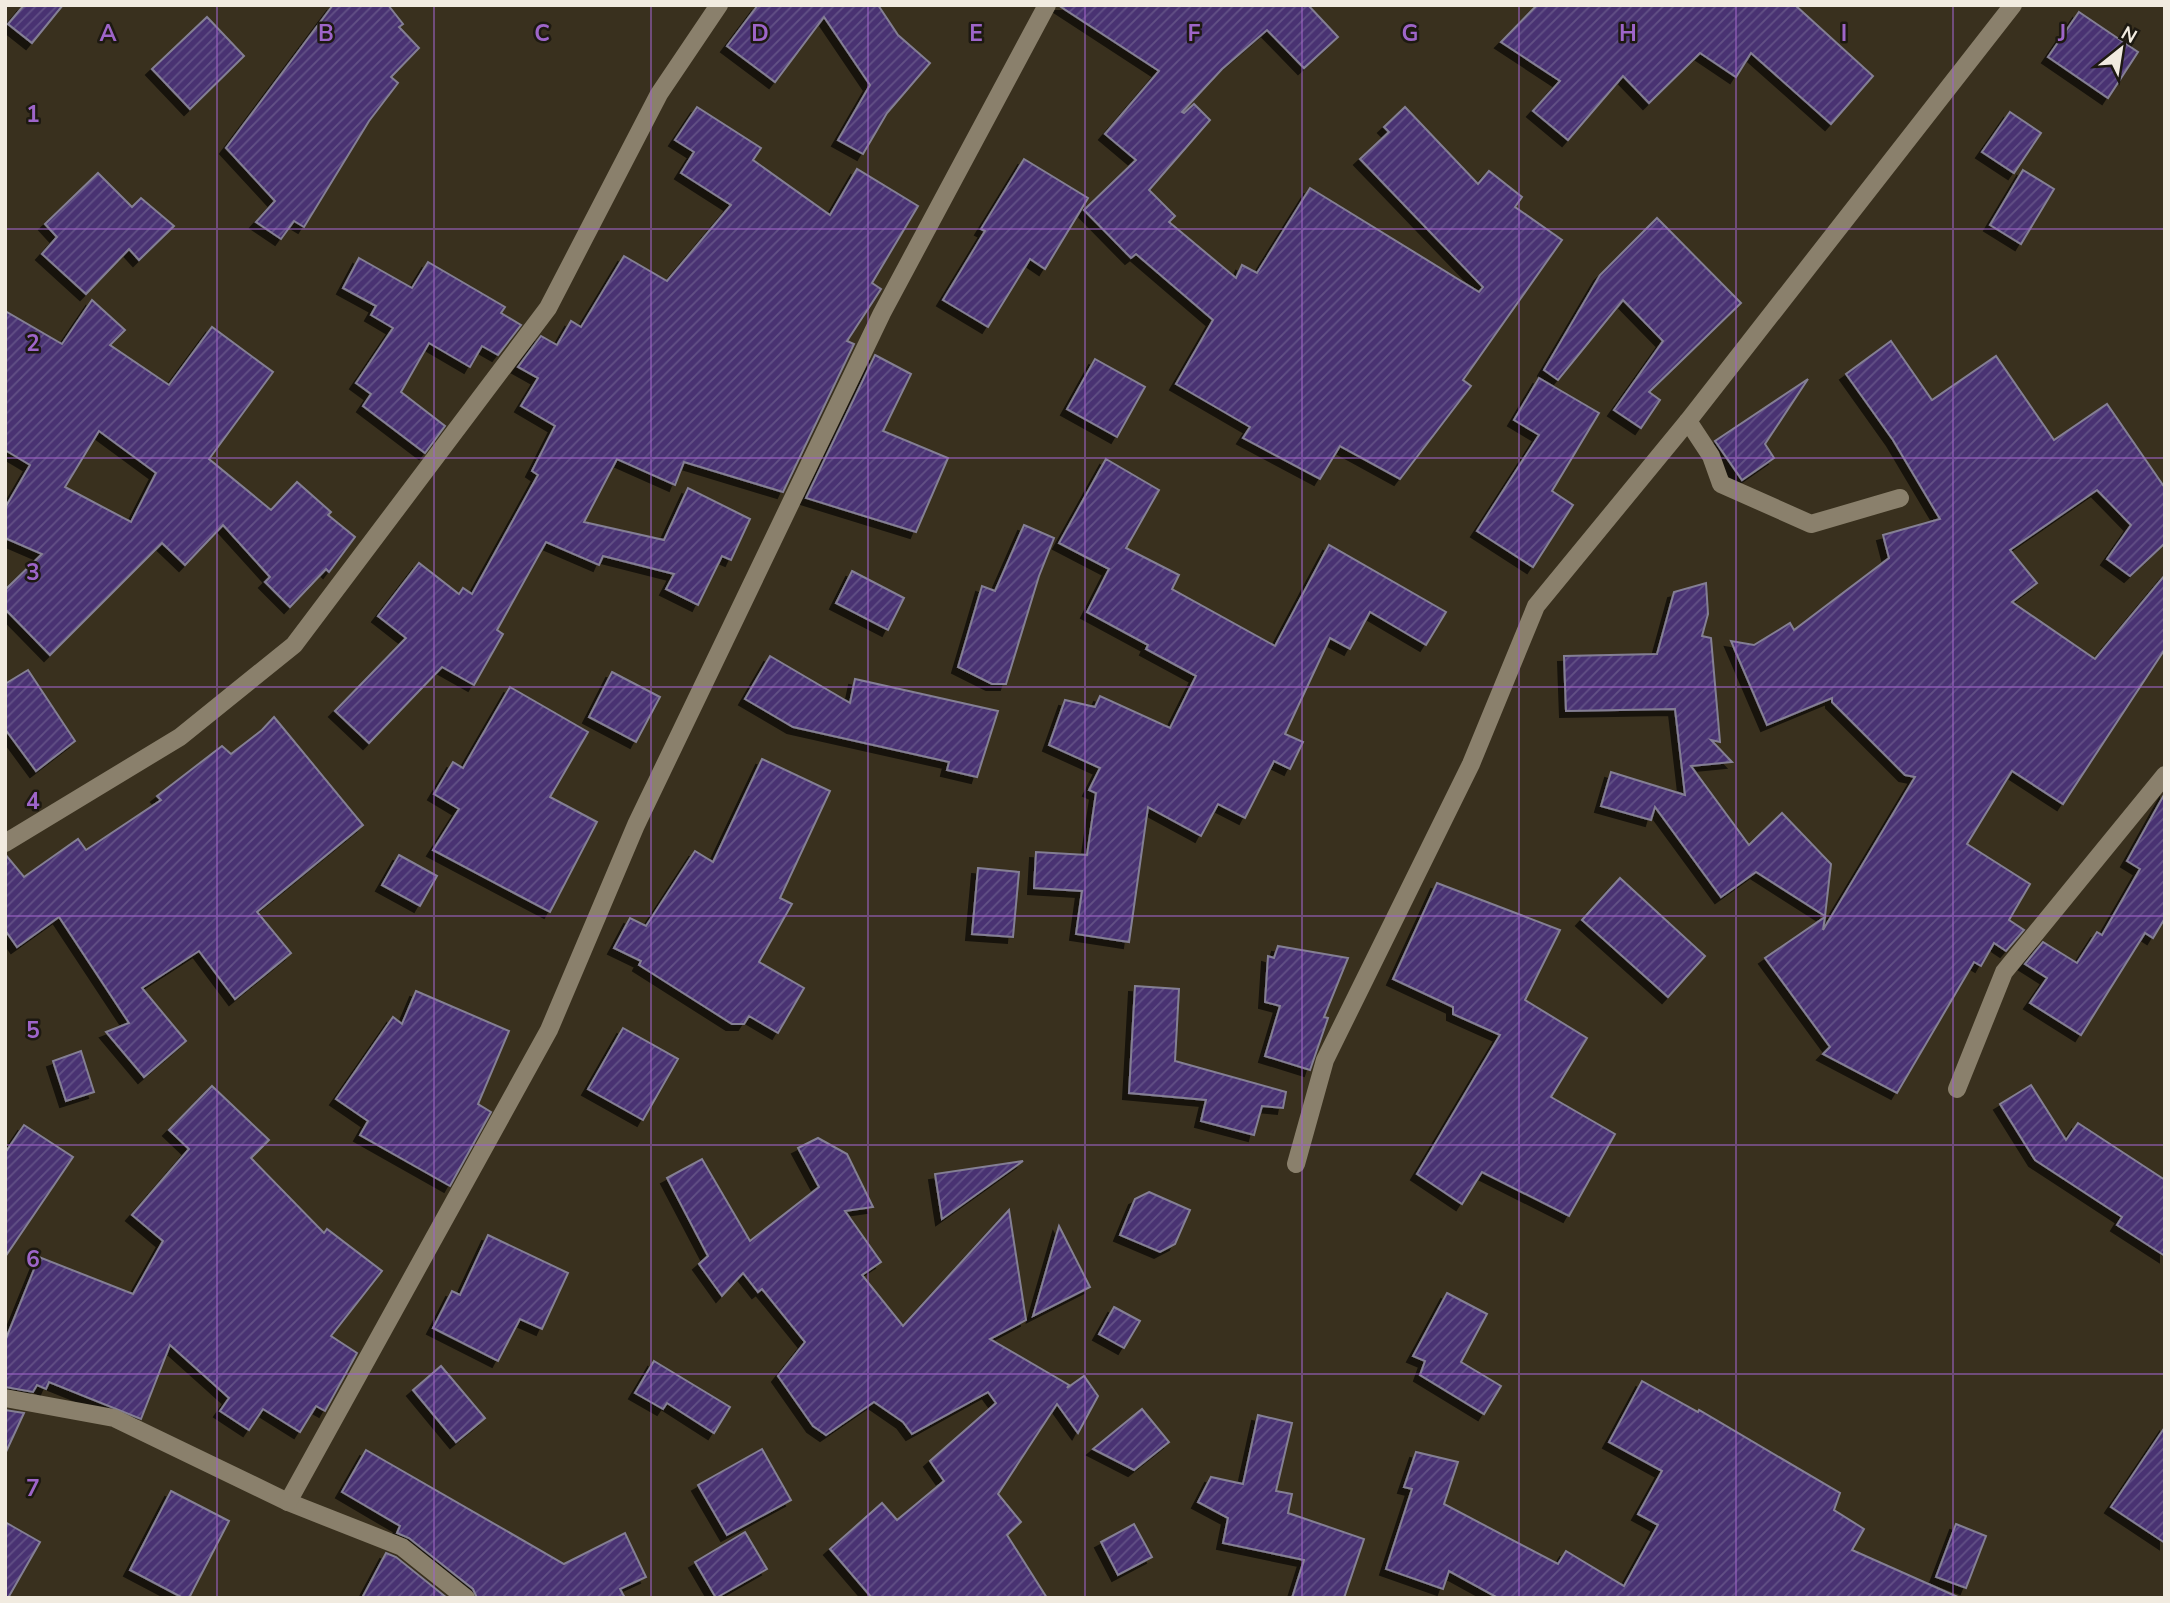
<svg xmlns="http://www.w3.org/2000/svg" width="2170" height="1603" viewBox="0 0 2170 1603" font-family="'Nunito Sans',sans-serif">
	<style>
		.building { fill: url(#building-hatch); stroke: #847f94; stroke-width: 2; fill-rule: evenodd; filter: url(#shadow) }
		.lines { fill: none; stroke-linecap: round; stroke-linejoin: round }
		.minor { stroke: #8a806c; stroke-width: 18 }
		.grid { fill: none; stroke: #9e65c9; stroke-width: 2; stroke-opacity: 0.55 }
		.grid-label { font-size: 23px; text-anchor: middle; font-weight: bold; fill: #9e65c9; stroke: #1d1911; stroke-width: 5; stroke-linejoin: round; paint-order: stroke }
	</style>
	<defs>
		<pattern id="building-hatch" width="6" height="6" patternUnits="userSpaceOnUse" patternTransform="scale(1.75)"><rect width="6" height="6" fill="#483372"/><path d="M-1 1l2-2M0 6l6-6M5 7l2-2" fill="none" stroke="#635186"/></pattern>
		<filter id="shadow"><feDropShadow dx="-6" dy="6" stdDeviation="0" flood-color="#0009"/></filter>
	</defs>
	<rect width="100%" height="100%" fill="#39301e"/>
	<g class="building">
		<path d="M24,5h39l-31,38 -24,-19z"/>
		<path d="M333,5h55l15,19 -4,3 20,21 -28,29 7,6 -29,38 -65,106 -10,-6 -13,18 -25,-17 19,-21 -49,-53z"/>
		<path d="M758,5h120l20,30 32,28 -43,50 -24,41 -25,-14 32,-55 -46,-68 -49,65 -48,-36z"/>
		<path d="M1058,5h250l30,32 -34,31 -37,-38 -45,39 -40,43 2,1 10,-9 16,16 -61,70 26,26 -6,6 67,56 6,-13 15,8 53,-85 169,104 4,-5 -123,-128 29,-27 -5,-5 21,-20 73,77 11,-13 33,26 -7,10 47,33 -99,140 8,6 -71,93 -60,-33 -20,33 -77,-41 7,-11 -74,-43 37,-64 -77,-66 -5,4 -47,-48 52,-50 -31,-26 54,-63z"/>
		<path d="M1537,5h258l78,71 -42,48 -80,-71 -15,24 -36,-24 -51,50 -26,-27 -55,64 -35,-29 27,-30 -59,-39z"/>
		<path d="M2079,12l59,40 -30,46 -60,-41z"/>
		<path d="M207,17l37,39 -54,53 -38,-40z"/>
		<path d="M697,107l64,41 -8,12 77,55 27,-46 61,37 -46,77 9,6 -34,52 7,3 -71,148 -99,-30 -9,23 -58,-26 -33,63 80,18 24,-52 62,31 -19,41 -9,-4 -24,49 -32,-16 8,-15 -71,-18 -4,9 -53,-23 -49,88 6,4 -29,51 -32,-18 -73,76 -34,-32 71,-73 -28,-22 41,-53 40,31 4,-6 9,6 66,-119 -6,-4 23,-45 -34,-20 17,-28 -20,-11 23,-31 16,9 14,-24 10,6 43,-71 43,25 64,-76 -50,-32 13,-21 -19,-12z"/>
		<path d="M2010,112l31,21 -27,40 -32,-21z"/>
		<path d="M1024,159l64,39 -43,71 -15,-10 -42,68 -45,-27 42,-69 -4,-2z"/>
		<path d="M2023,170l31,19 -33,55 -31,-19z"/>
		<path d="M98,173l34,34 9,-9 33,28 -35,34 -10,-11 -43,45 -44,-40 15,-17 -12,-13z"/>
		<path d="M1657,218l84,85 -92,89 11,8 -19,28 -27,-18 49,-69 -40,-41 -65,80 -14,-10 56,-95z"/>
		<path d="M359,258l53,30 16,-26 77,45 -4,6 20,12 -23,30 -16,-9 -12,21 -41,-24 -28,49 44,34 -20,27 -62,-47 8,-12 -15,-11 37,-55 -22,-13 5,-9 -33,-18z"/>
		<path d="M92,300l33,30 -15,15 59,40 43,-58 61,45 -64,87 62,51 26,-28 34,30 -3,3 27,22 -26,35 -3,-3 -36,38 -25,-25 5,-5 -47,-52 -38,40 -23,-22 -112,112 -45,-46v-19l37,-36 -37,-16v-30l25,-43 -25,-15v-139l57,33zM99,431l57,42 -25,49 -66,-35z"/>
		<path d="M1891,341l41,59 64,-44 58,84 53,-36 58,84v55l-35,33 -23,-17 24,-34 -34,-35 -87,60 27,33 -25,19 83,57 70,-84v74l-102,155 -51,-33 -45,73 63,40 -21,36 15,10 -18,21 -12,-8 -13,23 -7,-4 -77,131 -74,-39 7,-7 -65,-89 60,-41 -2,13 92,-153 -10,-2 -73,-73v-4l-65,27 -36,-84 23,4 36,-22 4,7 95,-72 -6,-23 57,-16 -47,-79 -47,-66z"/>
		<path d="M875,355l36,19 -28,57 65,27 -32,74 -110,-34z"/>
		<path d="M1095,359l50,28 -28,50 -50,-28z"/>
		<path d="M1539,378l60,35 -47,78 21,14 -40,62 -56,-36 62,-96 -25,-15z"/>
		<path d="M1808,379l-43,65 9,14 -32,22 -27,-39z"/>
		<path d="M1106,459l53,31 -33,58 53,27 -7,14 103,57 54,-101 117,67 -20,33 -56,-33 -20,37 -20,-11 -45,96 18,8 -13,27 -16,-8 -29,57 -27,-14 -17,32 -53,-29 -19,135 -53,-8 6,-43 -48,-3 2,-36 51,3 9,-62 -7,-3 11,-22 -51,-23 16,-45 30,7 5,-11 70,32 26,-52 -50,-27 2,-4 -61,-33 22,-43 -50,-26z"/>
		<path d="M1024,525l30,13 -15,38 -33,108h-14l-34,-17 24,-81 13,5z"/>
		<path d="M852,571l52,27 -16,32 -52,-27z"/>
		<path d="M1706,583l2,31 -6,22 9,2 9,104 -9,-2 21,22 -41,4 58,79 33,-32 49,51 -6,52 -69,-44 -35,25 -66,-90 -4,13 -50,-14 10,-34 74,23 -10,-86 -109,2 -2,-55 93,-2 17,-62z"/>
		<path d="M770,656l80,47 5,-24 143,32 -21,66 -30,-7 2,-8 -156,-35 -48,-28z"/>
		<path d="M28,670l47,71 -39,30 -31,-42v-45z"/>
		<path d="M612,672l48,25 -24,45 -47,-25z"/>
		<path d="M510,687l78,45 -38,65 47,25 -47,90 -117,-62 26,-41 -25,-15 19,-32 10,6z"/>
		<path d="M274,717l89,108 -106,87 34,41 -56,46 -36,-48 -57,37 44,53 -42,36 -38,-45 23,-9 -70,-106 -42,30 -12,-17v-76l19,23 54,-38 8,11 75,-50 -4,-4 65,-50 9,8 31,-24z"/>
		<path d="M762,759l68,32 -50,107 12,6 -33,58 45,26 -26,45 -29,-17 -5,8h-12l-93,-59 2,-4 -27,-13 16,-30 16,8 49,-75 18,11z"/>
		<path d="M2165,793v125l-12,20 -8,-5 -64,102 -51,-32 17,-25 -22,-14 18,-22 34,21 20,-31 5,3 38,-66 -13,-8z"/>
		<path d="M399,855l38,21 -17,30 -38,-21z"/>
		<path d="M978,868l41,4 -6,65 -41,-3z"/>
		<path d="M1620,878l85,78 -37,41 -86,-77z"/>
		<path d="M1437,883l123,47 -35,70 62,38 -36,59 64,37 -46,82 -87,-44 -20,32 -45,-30 83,-139 -47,-21v-7l-60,-28z"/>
		<path d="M1278,946l70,12 -24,59 4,1 -18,52 -45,-14 15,-50 -15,-4 3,-46 6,2z"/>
		<path d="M1135,986l44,3 -4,72 111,31 -3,16 -21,-2 -8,29 -53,-14 5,-21 -77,-7z"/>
		<path d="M416,991l93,40 -31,73 13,8 -41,74 -90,-51 8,-14 -32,-22 57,-82 9,7z"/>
		<path d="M623,1028l55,31 -35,61 -55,-31z"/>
		<path d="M81,1051l13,41 -28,9 -13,-40z"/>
		<path d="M2031,1085l35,55 12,-17 87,57v76l-48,-31 5,-8 -87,-57 -35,-56z"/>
		<path d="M212,1086l57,54 -18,18 73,75 3,-4 55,42 -51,65 26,17 -32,58 -9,-5 -16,26 -37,-23 -14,21 -29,-19 9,-13 -59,-53 -29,74 -92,-37 -3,7 -9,-4 -4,7 -28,-5v-46l34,-84 94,37 30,-53 -31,-26 57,-66 -20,-19z"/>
		<path d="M24,1125l49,32 -68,100v-104z"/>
		<path d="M818,1138l29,16 26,53 -28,4 36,51 -19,13 41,51 106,-116 17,110 -36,19 79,46 -2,3 17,-12 14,20 -20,37 -21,-29 -59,90 23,28 -14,13 40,63h-175l-42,-49 52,-46 15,17 47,-39 -14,-20 66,-58 -8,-11 -76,42 -9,-12 -29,-20 -48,33 -13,-9 -35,-50 27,-34 -43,-53 -4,3 -15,-19 -21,23 -23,-32 9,-8 -41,-78 35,-19 48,82 69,-54 -21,-39z"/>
		<path d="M1023,1161l-81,58 -7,-45z"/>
		<path d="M1149,1192l41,18 -15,34 -15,8 -40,-17 15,-36z"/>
		<path d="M1059,1226l31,61 -57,29z"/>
		<path d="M488,1235l80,38 -26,56 -22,-10 -22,42 -65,-33 19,-37 8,4z"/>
		<path d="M1447,1293l40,21 -26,48 40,24 -17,28 -64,-39 5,-14 -12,-5z"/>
		<path d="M1114,1307l26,14 -16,27 -25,-14z"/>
		<path d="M654,1361l76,46 -16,26 -47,-30 -4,6 -28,-16z"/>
		<path d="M441,1366l44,52 -29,24 -43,-52z"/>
		<path d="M1642,1381l56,31 1,-2 141,83 -6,17 30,19 -12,21 108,48h-462l-49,-27 -6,18 -57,-20 26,-80 -8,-2 12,-35 42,10 -14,42 114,60 8,-13 58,35 34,-61 -20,-11 24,-43 -53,-29z"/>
		<path d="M1142,1409l27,33 -35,28 -41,-21z"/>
		<path d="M5,1410l19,3 -19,41z"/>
		<path d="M1258,1415l34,8 -16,68 16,3 -4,19 76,26 -20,59h-52l12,-38 -81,-17 5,-25 -30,-16 13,-25 32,7z"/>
		<path d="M2165,1427v116l-54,-36z"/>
		<path d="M762,1449l29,51 -64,35 -29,-50z"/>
		<path d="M366,1450l198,114 61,-31 21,44 -26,12 5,9h-148l-4,-9 -64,-51 -12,-5 3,-7 -58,-34z"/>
		<path d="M171,1491l58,30 -40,77h-6l-53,-28z"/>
		<path d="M5,1522l35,20 -32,56h-3z"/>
		<path d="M1134,1524l18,33 -34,18 -17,-33z"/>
		<path d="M1956,1524l30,12 -20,52 -30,-11z"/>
		<path d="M745,1532l22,37 -51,29 -21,-36z"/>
		<path d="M386,1553l10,4 51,41h-85z"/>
	</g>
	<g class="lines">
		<g class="minor">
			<path d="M1688,421l23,35 10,28 90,40 89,-26"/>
			<path d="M5,843l175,-106 114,-92 254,-337 111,-214 60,-89"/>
			<path d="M1957,1089l47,-117 161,-197"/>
			<path d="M1296,1164l29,-104 146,-296 65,-158 152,-185 325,-416"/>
			<path d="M5,1398l109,20 174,84 114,45 64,51"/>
			<path d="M288,1502l261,-472 87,-205 246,-512 165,-308"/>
		</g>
	</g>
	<path class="grid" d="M217,5v1593M434,5v1593M651,5v1593M868,5v1593M1085,5v1593M1302,5v1593M1519,5v1593M1736,5v1593M1953,5v1593M5,229h2160M5,458h2160M5,687h2160M5,916h2160M5,1145h2160M5,1374h2160"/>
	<g class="grid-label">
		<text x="108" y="41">A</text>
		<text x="326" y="41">B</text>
		<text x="542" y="41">C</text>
		<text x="760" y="41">D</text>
		<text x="976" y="41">E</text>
		<text x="1194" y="41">F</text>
		<text x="1410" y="41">G</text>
		<text x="1628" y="41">H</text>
		<text x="1844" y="41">I</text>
		<text x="2062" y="41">J</text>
		<text x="33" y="122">1</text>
		<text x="33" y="351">2</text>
		<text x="33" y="580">3</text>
		<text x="33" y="809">4</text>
		<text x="33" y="1038">5</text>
		<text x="33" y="1267">6</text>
		<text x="33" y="1496">7</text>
	</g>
	<rect width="2170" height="1603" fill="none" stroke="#f1ebe0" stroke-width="14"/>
	<g transform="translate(2121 49) rotate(30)" stroke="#1d1911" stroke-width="5" paint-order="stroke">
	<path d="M0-5L12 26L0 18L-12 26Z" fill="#f1ebe0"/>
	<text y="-10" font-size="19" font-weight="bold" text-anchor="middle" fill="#f1ebe0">N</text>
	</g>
</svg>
